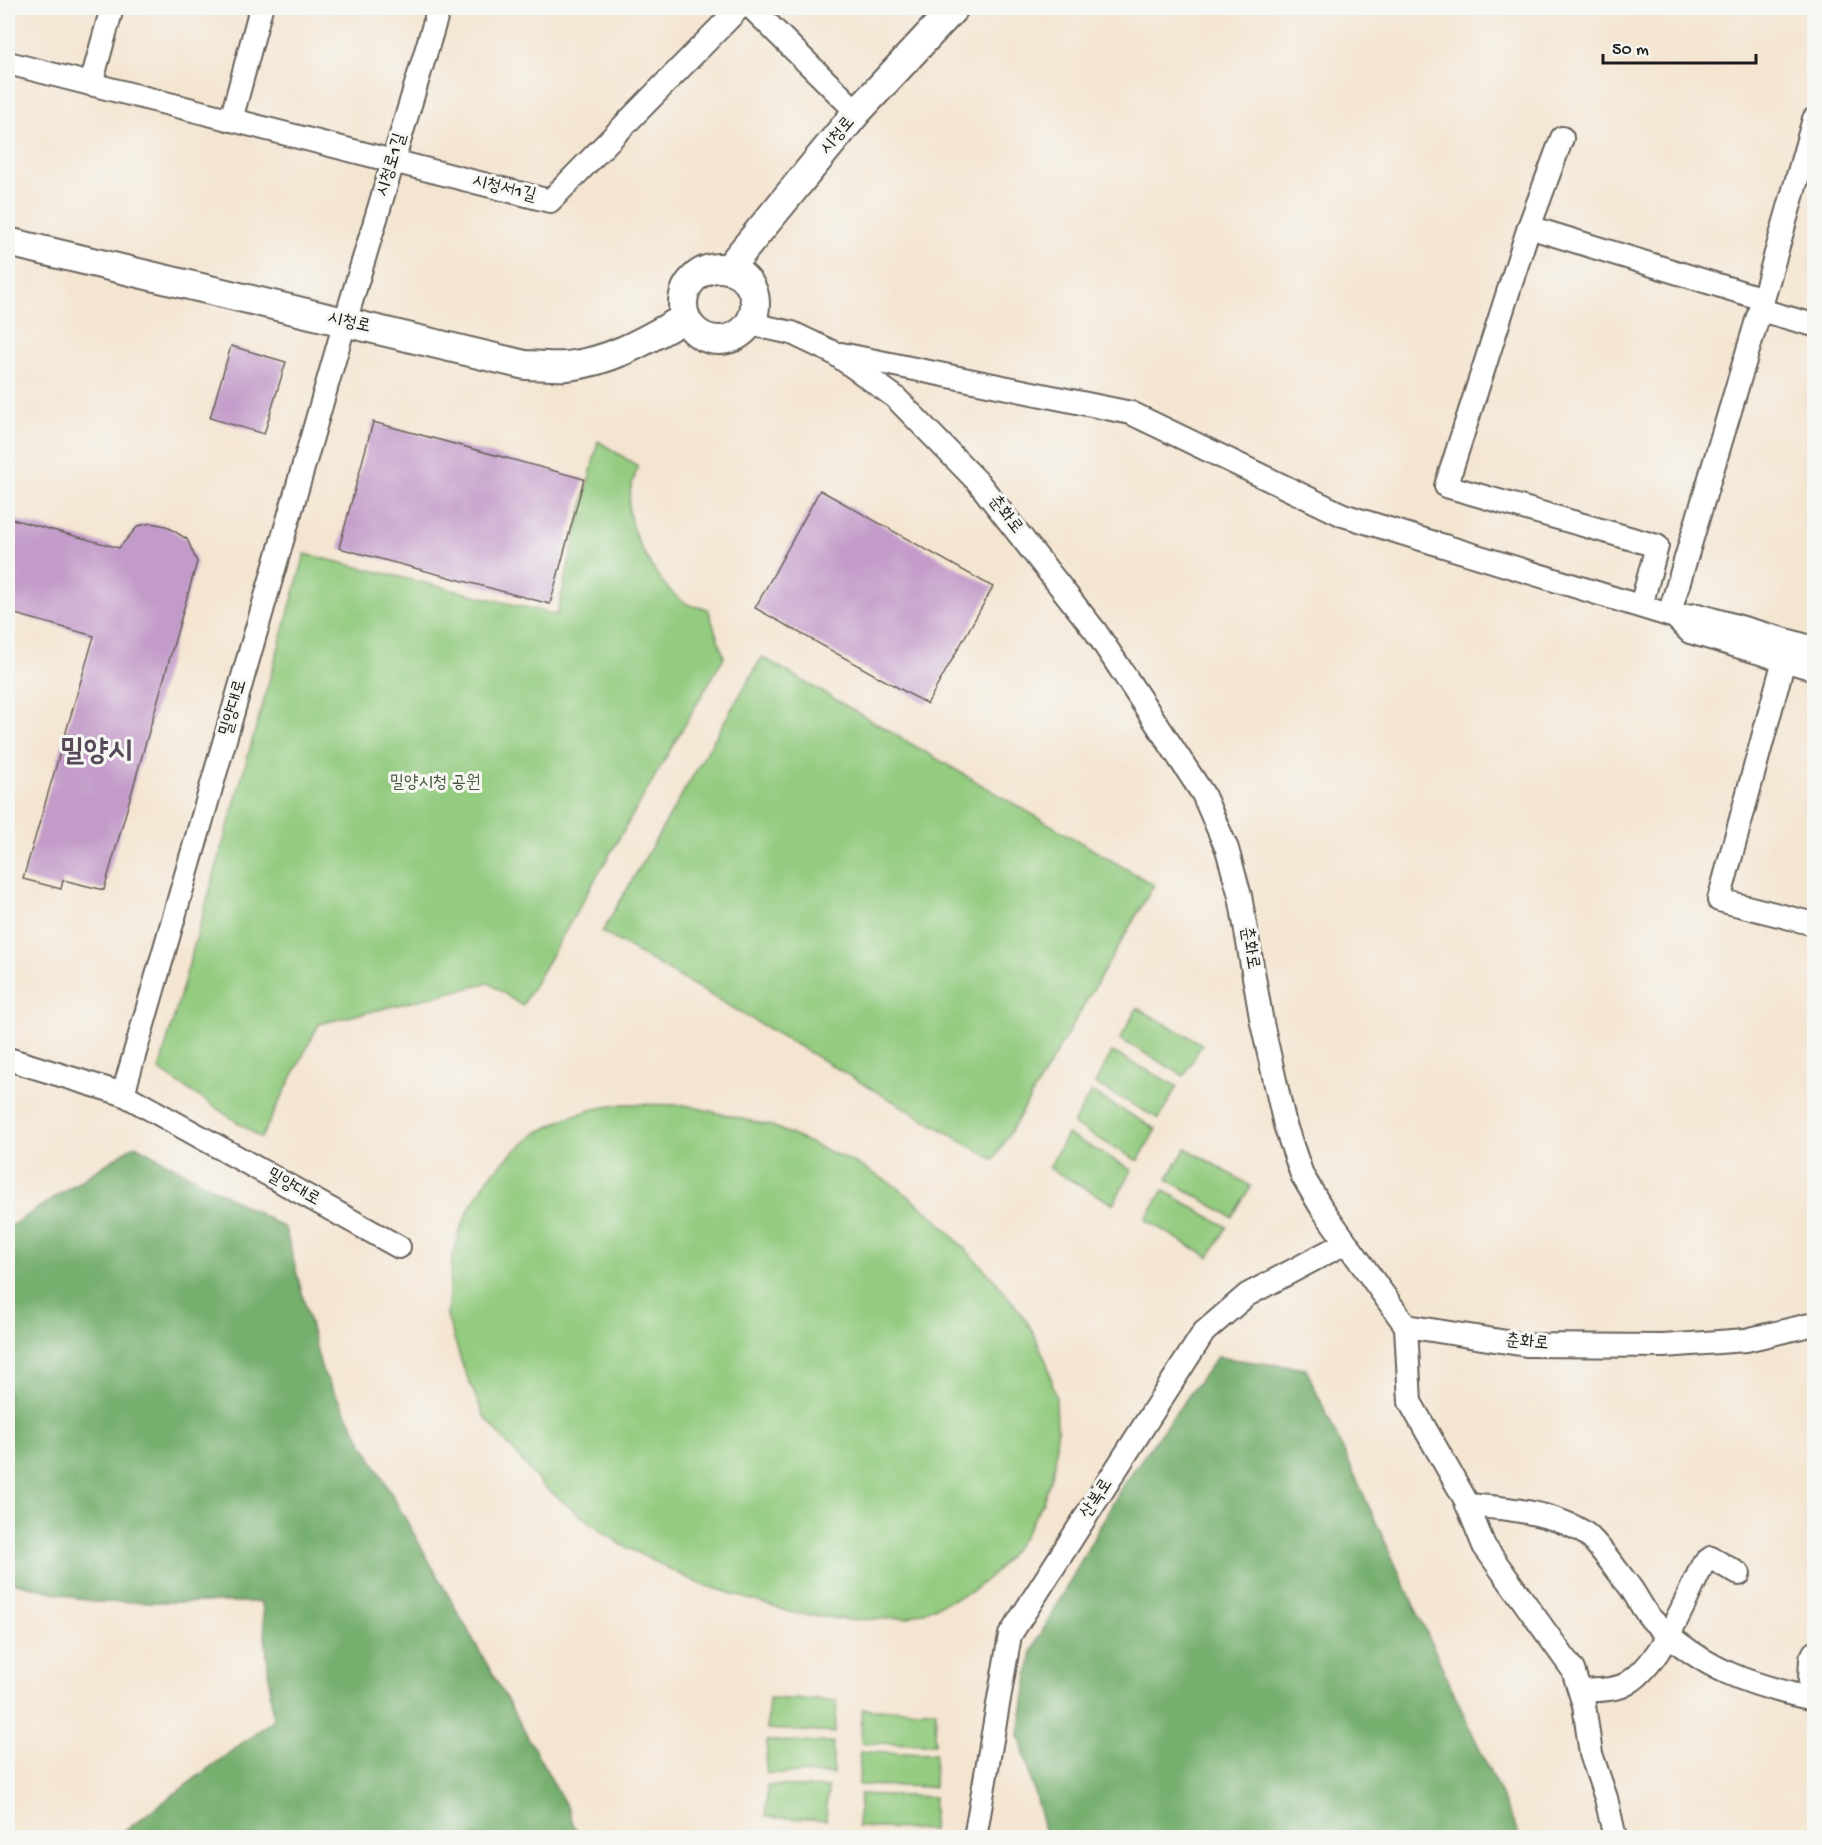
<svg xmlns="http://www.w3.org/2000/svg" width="1822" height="1845" viewBox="0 0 1822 1845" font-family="'Gochi Hand','Poor Story',sans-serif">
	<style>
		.green { fill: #93cb7f; stroke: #58744e; stroke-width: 1.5 }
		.forest { fill: #76af6e; stroke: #496645; stroke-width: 1.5 }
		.building { fill: #c39bc9 }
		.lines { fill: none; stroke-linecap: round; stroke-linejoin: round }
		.minor-casing { stroke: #68625b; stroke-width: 26 }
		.major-casing { stroke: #68625b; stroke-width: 32 }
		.minor { stroke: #fff; stroke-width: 22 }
		.major { stroke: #fff; stroke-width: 28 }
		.labels { text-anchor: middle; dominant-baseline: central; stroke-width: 6; stroke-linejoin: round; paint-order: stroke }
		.street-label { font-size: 18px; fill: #1c1c1c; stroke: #f6f6f2 }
		.park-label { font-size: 18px; fill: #46593f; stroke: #f6f6f2 }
		.town-label { font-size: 30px; font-weight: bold; fill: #564859; stroke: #f6f6f2 }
	</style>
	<rect width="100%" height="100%" fill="#f6f6f2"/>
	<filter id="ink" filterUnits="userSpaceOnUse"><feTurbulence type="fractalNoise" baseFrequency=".0167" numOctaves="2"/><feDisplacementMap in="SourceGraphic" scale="12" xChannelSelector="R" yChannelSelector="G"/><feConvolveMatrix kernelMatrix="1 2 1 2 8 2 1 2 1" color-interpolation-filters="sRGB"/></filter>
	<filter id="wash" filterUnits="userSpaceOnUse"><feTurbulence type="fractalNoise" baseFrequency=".008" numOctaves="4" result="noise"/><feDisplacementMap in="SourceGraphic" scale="24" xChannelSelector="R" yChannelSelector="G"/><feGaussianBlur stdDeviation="1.35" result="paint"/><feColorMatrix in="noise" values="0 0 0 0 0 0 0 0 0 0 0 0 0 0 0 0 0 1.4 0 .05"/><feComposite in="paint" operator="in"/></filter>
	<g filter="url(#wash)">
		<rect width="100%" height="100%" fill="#f4e5d1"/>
		<g class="green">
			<path d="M598,441l40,25c-5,15 -10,28 -9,44 2,27 33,81 57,93 6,4 15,4 22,6l16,48 -202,349 -33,-23 -170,41 -58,114 -102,-68 146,-516 252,61z"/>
			<path d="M762,657l392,228 -160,275 -392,-228z"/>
			<path d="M1137,1008l65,36 -18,32 -64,-37z"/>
			<path d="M1112,1052l65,34 -18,33 -64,-35z"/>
			<path d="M1091,1092l65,37 -18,32 -65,-37z"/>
			<path d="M623,1104l62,1 87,21 83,37 41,23 37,30 60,62 21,26 17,24 16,35 9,34 1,34 -2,33 -12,38 -21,37 -27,33 -24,20 -64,26 -57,2 -57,-7 -95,-30 -76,-38 -42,-30 -38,-30 -58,-69 -21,-49 -16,-51 5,-55 7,-28 11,-26 19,-30 23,-24 25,-20 29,-15 28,-9z"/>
			<path d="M1067,1134l65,36 -19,34 -64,-36z"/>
			<path d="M1186,1148l65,38 -19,31 -65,-38z"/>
			<path d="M1163,1190l64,37 -18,30 -64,-37z"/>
			<path d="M769,1698l68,3 -2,32 -68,-4z"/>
			<path d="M862,1709l74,1 -1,34 -74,-1z"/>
			<path d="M767,1741l66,1v32l-67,-1z"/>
			<path d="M860,1752l75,2 -1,33 -75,-2z"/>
			<path d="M767,1785l61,3 -2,32 -60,-3z"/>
			<path d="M860,1794l74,3 -2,33 -74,-3z"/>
		</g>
		<g class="forest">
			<path d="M135,1145l150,83 37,142 246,439 10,28h-461l156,-117 -11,-118h-168l-86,-21v-353z"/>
			<path d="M1217,1357l89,12 214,468h-474l-27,-102 13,-85 92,-167z"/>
		</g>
		<g id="blocks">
			<g class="building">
				<path d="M231,346l55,16 -22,72 -54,-16z"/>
				<path d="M373,422l211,57 -34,125 -211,-56z"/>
				<path d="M820,490l173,97 -66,117 -172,-96z"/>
				<path d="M8,518l111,30 19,-22 13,-3 15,3 21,13 10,23 -93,328 -41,-10 -2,9 -38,-10 71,-243 -86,-24z"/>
			</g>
		</g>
	</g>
	<g filter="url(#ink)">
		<use href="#blocks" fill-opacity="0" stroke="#68625b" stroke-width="1.5"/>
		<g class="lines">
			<defs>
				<g id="minor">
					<path d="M752,8l105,104"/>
					<path d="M8,63l542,138 189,-193"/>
					<path d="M91,84l21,-76"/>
					<path d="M231,120l30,-112"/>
					<path d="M1529,227l33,-89"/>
					<path d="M1760,310l54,-191"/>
					<path d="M751,324l41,9 42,20 61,44 83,85 118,150 107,162 24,55 13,47 22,127 23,102 17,50 19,32 85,119 120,19 138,1 82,-6 68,-16"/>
					<path d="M841,354l290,59 212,102 332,102 23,-2 116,33"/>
					<path d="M1641,606l16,-60 -211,-60 83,-259 234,72"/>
					<path d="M1669,615l91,-305 54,15"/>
					<path d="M1675,617l15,15 124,37"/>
					<path d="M1784,660l-65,240 95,24"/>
					<path d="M8,1059l115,35 222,-772 94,-314"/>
					<path d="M123,1094l276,153"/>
					<path d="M1406,1326l4,76 55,97 19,47 89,124 11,35 7,49 15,44 9,40"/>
					<path d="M1467,1505c38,3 87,7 119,29 12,9 31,37 41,49 10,12 15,27 26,38 50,48 95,64 161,78"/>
					<path d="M1580,1691c14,-1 29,0 42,-5 37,-16 64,-87 81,-122l8,-6 28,16"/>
					<path d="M1809,1698l2,-39 3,-6"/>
					<path d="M975,1838l35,-203 194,-303 43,-37 98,-52"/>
				</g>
				<g id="major">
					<path d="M8,242l517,123c13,0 28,2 42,1 43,-4 81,-27 118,-48"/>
					<circle cx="719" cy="304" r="36"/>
					<path d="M728,269l129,-157 97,-104"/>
				</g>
			</defs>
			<use href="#minor" class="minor-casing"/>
			<use href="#major" class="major-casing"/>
			<use href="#minor" class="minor"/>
			<use href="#major" class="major"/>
		</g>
	</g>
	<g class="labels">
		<g class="street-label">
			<text transform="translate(838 136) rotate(-50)">시청로</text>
			<text transform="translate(392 165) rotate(-73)">시청로1길</text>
			<text transform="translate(504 189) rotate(14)">시청서1길</text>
			<text transform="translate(349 323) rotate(13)">시청로</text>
			<text transform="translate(1005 515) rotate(52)">춘화로</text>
			<text transform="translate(234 708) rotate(-74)">밀양대로</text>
			<text transform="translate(1249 948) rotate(80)">춘화로</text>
			<text transform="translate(293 1188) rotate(29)">밀양대로</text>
			<text transform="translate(1527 1343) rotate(5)">춘화로</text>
			<text transform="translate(1097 1499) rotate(-57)">산복로</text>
		</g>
		<g class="park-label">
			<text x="435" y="783">밀양시청 공원</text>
		</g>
		<g class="town-label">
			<text x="96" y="753">밀양시</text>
		</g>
	</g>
	<rect width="1822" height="1845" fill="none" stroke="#f6f6f2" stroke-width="30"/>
	<path d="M1603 54v9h153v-9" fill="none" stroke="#1c1c1c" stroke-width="3"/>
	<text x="1612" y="54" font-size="18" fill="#1c1c1c" stroke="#f6f6f2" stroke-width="4.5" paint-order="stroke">50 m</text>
</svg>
